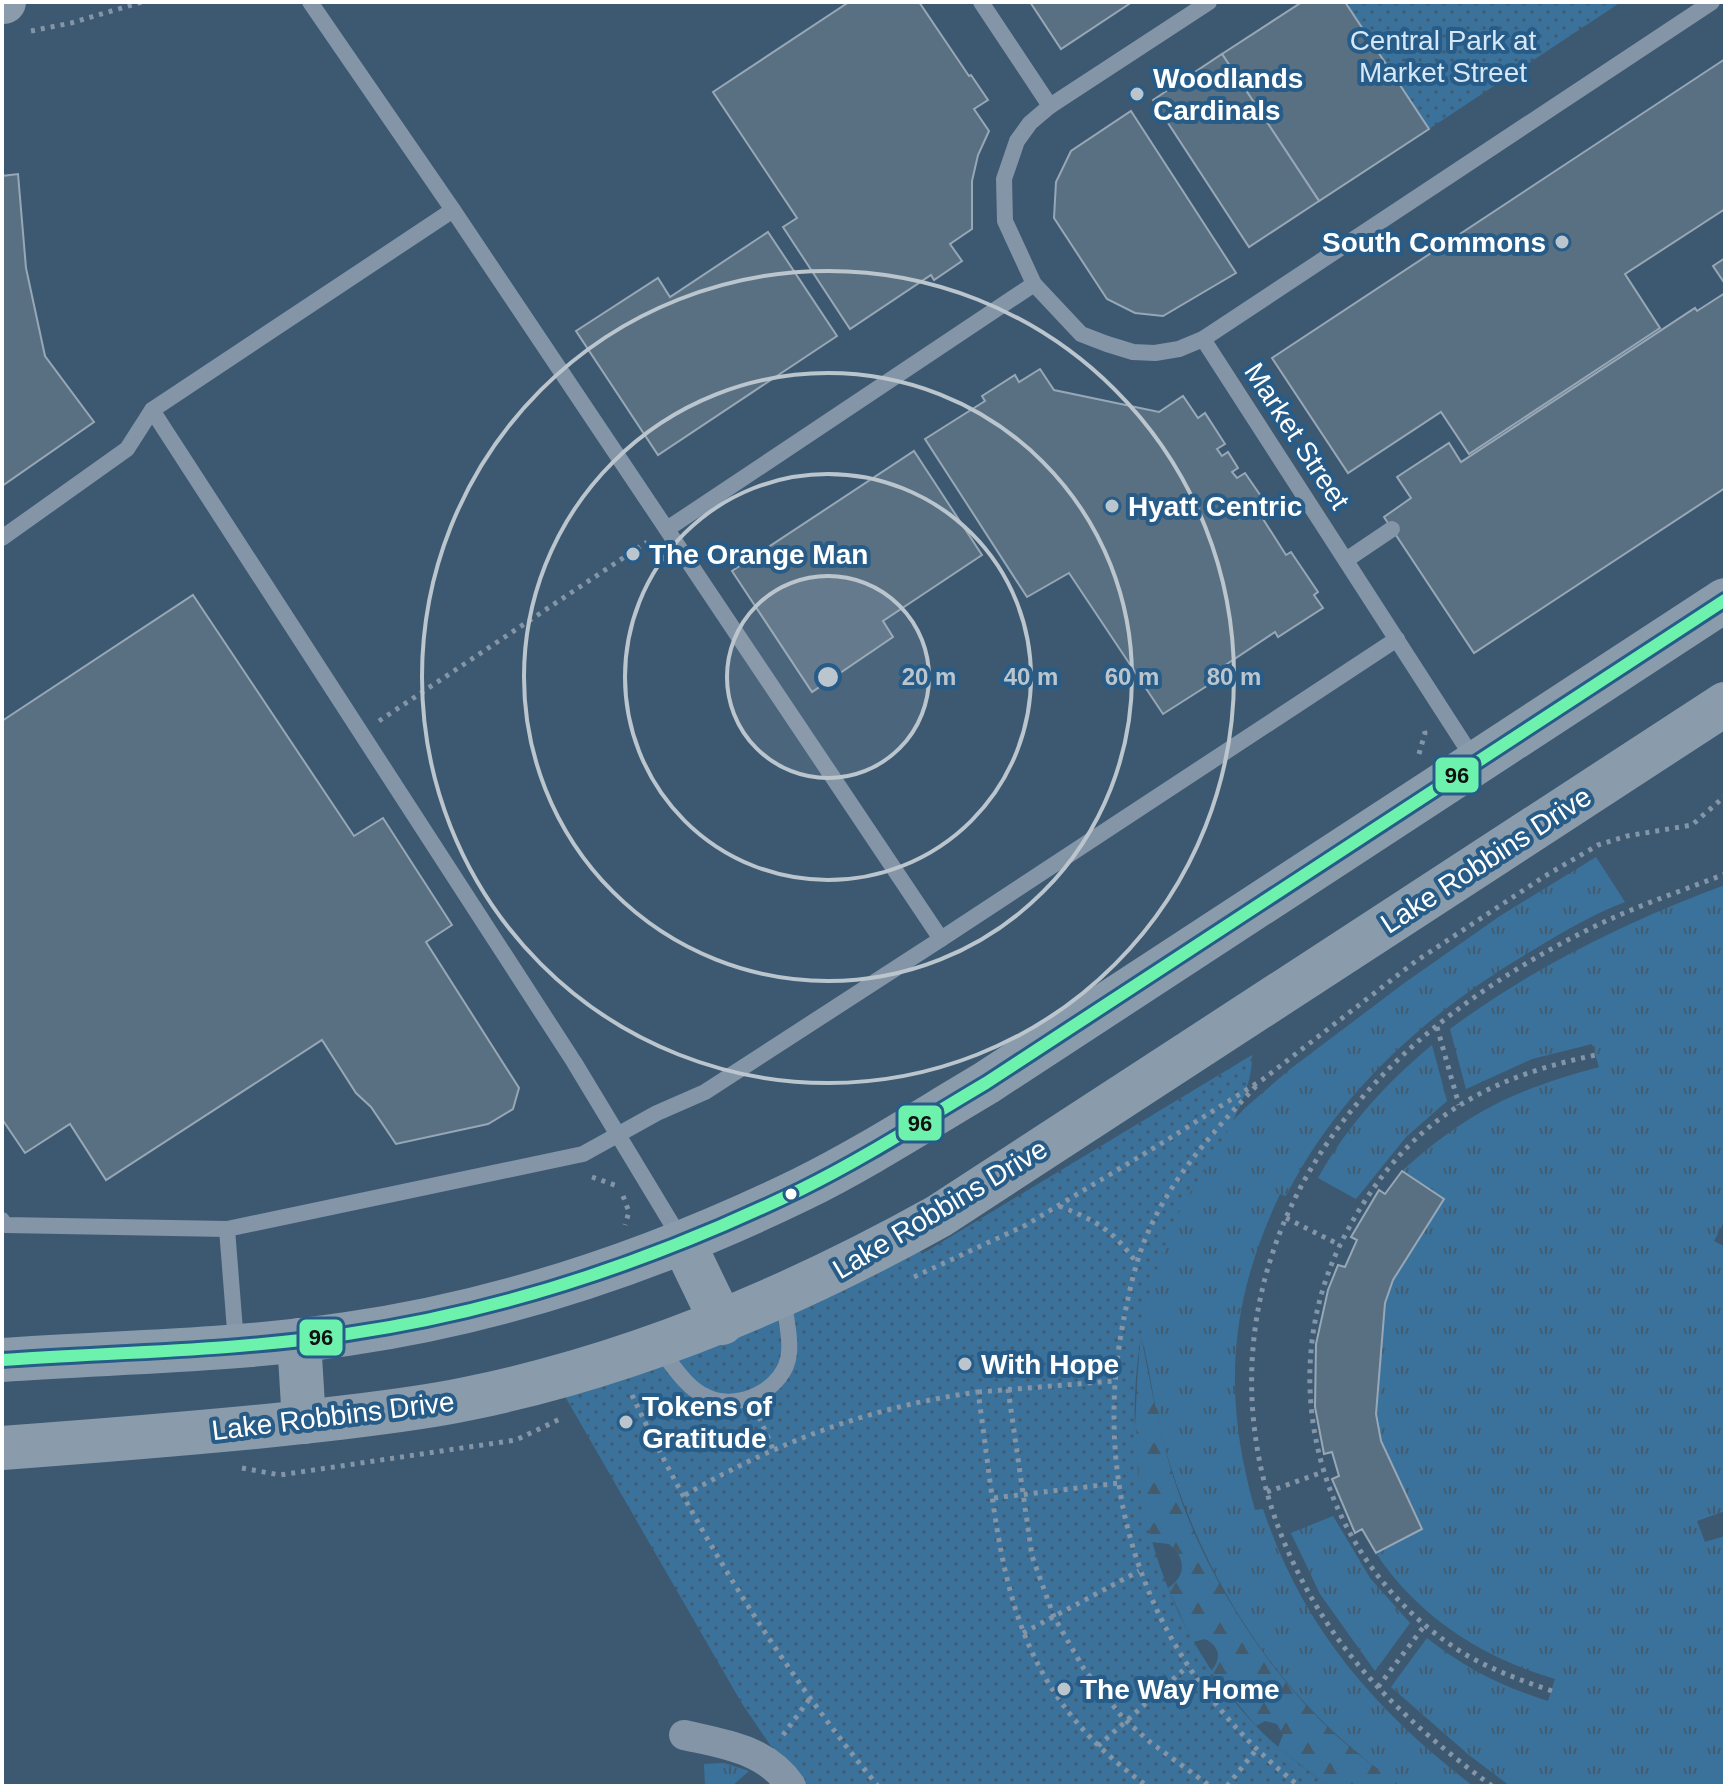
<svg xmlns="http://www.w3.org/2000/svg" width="1727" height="1788" viewBox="0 0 1727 1788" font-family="Arial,sans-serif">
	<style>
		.grass { fill: url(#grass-tufts) }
		.forest { fill: url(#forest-firs) }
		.park { fill: url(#park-dots) }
		.building { fill: #597083; stroke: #97a7b5; stroke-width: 2 }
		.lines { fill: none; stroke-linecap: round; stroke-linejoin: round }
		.path { stroke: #8395a6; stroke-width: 5; stroke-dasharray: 4 6; stroke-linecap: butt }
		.lane { stroke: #8395a6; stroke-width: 16 }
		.street { stroke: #8395a6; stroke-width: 30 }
		.secondary { stroke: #8a9cab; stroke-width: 44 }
		.bus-1-casing { stroke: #265c87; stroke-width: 18 }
		.bus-1 { stroke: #6df2ae; stroke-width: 12 }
		.ring { fill: none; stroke: #bbc5cd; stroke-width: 4 }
		.poi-dot { fill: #bbc5cd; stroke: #265c87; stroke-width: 3 }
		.bus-dot { fill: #fff; stroke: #265c87; stroke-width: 3 }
		.labels { text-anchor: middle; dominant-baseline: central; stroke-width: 8; stroke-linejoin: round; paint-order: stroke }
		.park-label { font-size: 28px; fill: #d6e8f7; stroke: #265c87 }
		.poi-label { font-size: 28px; font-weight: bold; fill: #fff; stroke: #265c87; text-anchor: start }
		.street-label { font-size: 28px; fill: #fff; stroke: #265c87 }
		.centre { fill: #bbc5cd; stroke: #265c87; stroke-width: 4 }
		.ring-label { font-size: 24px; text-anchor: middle; font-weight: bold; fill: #bbc5cd; stroke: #265c87; stroke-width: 8; stroke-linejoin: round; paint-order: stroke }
		.line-badge { stroke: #265c87; stroke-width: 3 }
		.pale-badge-label { font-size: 22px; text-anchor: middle; font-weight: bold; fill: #111 }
	</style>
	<defs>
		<pattern id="grass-tufts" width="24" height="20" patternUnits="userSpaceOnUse" patternTransform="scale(2)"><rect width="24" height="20" fill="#3b729c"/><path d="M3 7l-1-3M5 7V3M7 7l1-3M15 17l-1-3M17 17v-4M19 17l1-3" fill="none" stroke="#455b6c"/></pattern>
		<pattern id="forest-firs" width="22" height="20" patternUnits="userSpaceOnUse" patternTransform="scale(2)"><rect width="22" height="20" fill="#3b729c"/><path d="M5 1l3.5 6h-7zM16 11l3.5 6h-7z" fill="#455b6c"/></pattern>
		<pattern id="park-dots" width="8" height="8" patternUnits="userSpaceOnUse" patternTransform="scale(2)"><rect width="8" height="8" fill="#3b729c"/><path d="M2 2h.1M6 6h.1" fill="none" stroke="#455b6c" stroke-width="1.8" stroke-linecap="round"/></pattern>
	</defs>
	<rect width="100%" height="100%" fill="#3c5971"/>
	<g class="grass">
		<path d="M1596,857l29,45c-32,12 -62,30 -92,48 -102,60 -193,139 -247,246l-6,-2c-51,108 -58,201 -25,316l8,-1c39,118 112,202 210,277 -21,0 -46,2 -67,0 -15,-3 -55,-39 -68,-50 -85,-78 -144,-184 -175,-295 -9,-33 -12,-68 -21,-101l9,202 3,9 -24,-50 15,-227 78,-143 23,-24 43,-37 114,-86 97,-68z"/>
		<path d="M1725,885v335l-11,21 11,6 -2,237 2,27 -28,10 8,21 20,-6v250h-215l-41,-31 -78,-68 36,-49c37,30 76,49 121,63l7,-22c-72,-21 -137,-62 -179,-126l46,-24 -41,-88 -5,-27 9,-111 8,-23 51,-80 -42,-29c66,-59 112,-81 197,-104l-7,-23 -60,15 -66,30 -16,-60c85,-63 176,-107 275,-144z"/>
		<path d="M1432,1045l15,56 -41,36 -50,62 -38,-21c30,-53 67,-94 114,-133z"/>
		<path d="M1333,1516l37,62 40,45 -35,48 -55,-77 -29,-61z"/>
		<path d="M724,1763l25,8 -17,15h-27l-1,-22z"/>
	</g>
	<path class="forest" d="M1141,1337c11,53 20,108 39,160 33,93 101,196 179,258 14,11 30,21 45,31h-76l-50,-39 5,-12 -6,-11 -12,-3 -9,5 -45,-55c11,-12 9,-25 -6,-32l-12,3 -25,-54c19,-13 18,-30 1,-44l-18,-2c-17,-71 -18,-133 -10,-205z"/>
	<g class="park">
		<path d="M1345,2h276l-192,127z"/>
		<path d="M1252,1055c1,56 -56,118 -78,169 -72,167 -45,364 79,499 22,24 49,43 75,63h-530l-57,-84 -186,-323 354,-146 13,21z"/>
	</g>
	<g class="building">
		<path d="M849,2h70l50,74 2,-1 17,25 -14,9 15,22 -11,24 -6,26v48l-22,15 12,17 -28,19 -3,-5 -81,54 -67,-102 14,-9 -84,-126z"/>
		<path d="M1030,2h102l-71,47z"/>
		<path d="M1302,2h43l84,127 -110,72 -97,-147z"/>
		<path d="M1222,54l97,147 -70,46 -96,-147z"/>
		<path d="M1725,59v150l-100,65 35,54 -191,126 -28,-42 -93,61 -76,-115z"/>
		<path d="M1131,111l105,162 -73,43 -28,-3 -28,-14 -53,-81 2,-36 15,-31z"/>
		<path d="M18,174l8,94 19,88 49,66 -92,64v-310z"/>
		<path d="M768,232l69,104 -179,119 -82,-124 82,-53 12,19z"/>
		<path d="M1725,258v26l-12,-18z"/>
		<path d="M1725,293v195l-251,165 -90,-136 27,-19 -14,-21 52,-34 12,19 234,-154 2,3z"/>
		<path d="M1040,369l14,21 105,22 24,-16 15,22 7,-5 20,31 -8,5 5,7 6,-4 10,16 -6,4 5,6 8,-5 20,29 -9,6 30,47 5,-3 27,40 -4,3 9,13 -45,29 -3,-5 -69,46 4,6 -47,30 -94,-141 -42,24 -102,-158 60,-38 -3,-5 33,-21 4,7z"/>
		<path d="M914,451l68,104 -99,66 10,16 -81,55 -80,-121z"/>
		<path d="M193,595l161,241 29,-18 69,107 -26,17 93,146 -6,21 -25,15 -92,20 -25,-37 -15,-14 -34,-53 -216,140 -36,-56 -45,29 -23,-34v-398z"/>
		<path d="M1402,1171l42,28 -51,81 -8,23 -9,111 5,27 41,88 -46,24 -14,-24 -7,4 -23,-54 7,-3 -7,-24 -8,2 -9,-47 1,-63 12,-54 10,-25 7,2 12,-27 -6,-3 28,-47 6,4z"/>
	</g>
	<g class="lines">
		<g class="path">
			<path d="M31,31l40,-8 71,-21"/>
			<path d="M379,721l268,-179"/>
			<path d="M1419,754l6,-21 -1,-4"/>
			<path d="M1437,1027l22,78"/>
			<path d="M1256,1086c-43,46 -86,93 -110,151 -10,24 -16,51 -21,76 -39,184 27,357 174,473"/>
			<path d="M592,1177l28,10"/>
			<path d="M623,1196l6,16 -4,13"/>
			<path d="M1059,1206c36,14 56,25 78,58"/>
			<path d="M1286,1218l54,27"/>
			<path d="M914,1277l112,-52 141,-85 95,-60 154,-119 129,-85 53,-31 29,-9 65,-11 33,-29"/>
			<path d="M1008,1389l24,167 22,61 30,52 39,49 27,24 60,44"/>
			<path d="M978,1392l136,-11"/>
			<path d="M632,1395c64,136 150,275 246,391"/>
			<path d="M759,1417l14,32"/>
			<path d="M242,1468l38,7 236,-35 44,-21"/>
			<path d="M1267,1492l56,-20"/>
			<path d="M685,1495c92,-53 188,-89 293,-103 24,164 21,288 169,394"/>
			<path d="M994,1498l125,-15"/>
			<path d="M1023,1633l116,-62"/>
			<path d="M1378,1687l47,-62"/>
			<path d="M1552,1691c-29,-10 -57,-20 -84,-35 -140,-84 -199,-263 -128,-411 24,-49 59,-98 105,-130 45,-32 97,-49 151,-60"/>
			<path d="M783,1735l28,-38"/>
			<path d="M1098,1746l90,-80"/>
			<path d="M1227,1786l29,-36"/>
			<path d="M1492,1786c-61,-45 -120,-96 -163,-160 -119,-179 -99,-388 48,-545 62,-67 155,-127 238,-164 36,-16 74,-29 110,-43"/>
		</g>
		<g class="lane">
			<path d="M981,2l69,104"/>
			<path d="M1209,2l-159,104 -20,17 -13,18 -13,38 1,42 29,63 47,50 26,10 26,8 22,1 24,-4 24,-10 509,-337"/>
			<path d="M1203,339l272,422"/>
			<path d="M152,410l422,652 108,179"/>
			<path d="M667,529l367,-245"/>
			<path d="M2,538l125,-89 25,-39 301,-200"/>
			<path d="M1346,560l46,-31"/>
			<path d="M941,939l456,-300"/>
			<path d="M2,1220l3,5 222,4 356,-75 74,-41 48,-21 236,-153 -488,-729 -143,-208"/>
			<path d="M227,1229l9,114"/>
			<path d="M659,1348c13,16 28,41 48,49 31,15 79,-8 82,-44 2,-18 -4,-38 -6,-56"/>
		</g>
		<path class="street" d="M684,1735c40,9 82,14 107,51"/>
		<g class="secondary">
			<path d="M2,2h2"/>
			<path d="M684,1244l38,79"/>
			<path d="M299,1340l5,82"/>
			<path d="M2,1360c115,-8 231,-9 345,-26 159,-23 311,-75 455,-145 63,-31 123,-70 184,-106l739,-483"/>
			<path d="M2,1448c107,-8 214,-16 320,-28 48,-6 97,-11 144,-21 168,-34 324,-100 473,-183l786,-512"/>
		</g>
		<defs>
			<path id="bus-1" d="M2,1360c115,-8 231,-9 345,-26 159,-23 311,-75 455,-145 63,-31 123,-70 184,-106l739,-483"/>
		</defs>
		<use href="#bus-1" class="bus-1-casing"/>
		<use href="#bus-1" class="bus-1"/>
	</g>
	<circle cx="828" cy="677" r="101" fill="#bbc5cd" fill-opacity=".12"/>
	<g class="ring">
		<circle cx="828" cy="677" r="101"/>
		<circle cx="828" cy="677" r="203"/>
		<circle cx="828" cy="677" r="304"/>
		<circle cx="828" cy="677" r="406"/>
	</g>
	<g class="poi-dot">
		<circle cx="1137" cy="94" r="8"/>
		<circle cx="1562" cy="242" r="8"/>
		<circle cx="1112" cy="506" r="8"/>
		<circle cx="633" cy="554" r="8"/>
		<circle cx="965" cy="1364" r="8"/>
		<circle cx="626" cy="1422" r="8"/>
		<circle cx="1064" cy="1689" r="8"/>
	</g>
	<circle class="bus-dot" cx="791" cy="1194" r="7"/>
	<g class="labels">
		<g class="park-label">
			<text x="1443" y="40">Central Park at<tspan x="1443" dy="32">Market Street</tspan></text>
		</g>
		<g class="poi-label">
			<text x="1153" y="78">Woodlands<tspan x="1153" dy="32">Cardinals</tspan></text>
			<text x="1546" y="242" text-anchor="end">South Commons</text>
			<text x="1128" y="506">Hyatt Centric</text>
			<text x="649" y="554">The Orange Man</text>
			<text x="981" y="1364">With Hope</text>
			<text x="642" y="1406">Tokens of<tspan x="642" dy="32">Gratitude</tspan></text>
			<text x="1080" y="1689">The Way Home</text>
		</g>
		<g class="street-label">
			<text transform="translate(1297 436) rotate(57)">Market Street</text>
			<text transform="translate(1486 860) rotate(-33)">Lake Robbins Drive</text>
			<text transform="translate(940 1209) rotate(-31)">Lake Robbins Drive</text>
			<text transform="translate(333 1416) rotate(-7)">Lake Robbins Drive</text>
		</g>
	</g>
	<circle cx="828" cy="677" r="12" class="centre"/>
	<g class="ring-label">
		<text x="929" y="685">20 m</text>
		<text x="1031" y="685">40 m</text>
		<text x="1132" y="685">60 m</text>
		<text x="1234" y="685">80 m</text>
	</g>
	<g class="line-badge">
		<rect x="1434" y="756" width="46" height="38" rx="8" fill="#6df2ae"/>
		<rect x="897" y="1104" width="46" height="38" rx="8" fill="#6df2ae"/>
		<rect x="298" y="1318" width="46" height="39" rx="8" fill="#6df2ae"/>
	</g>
	<g class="pale-badge-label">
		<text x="1457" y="783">96</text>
		<text x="920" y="1131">96</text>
		<text x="321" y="1345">96</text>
	</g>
	<rect width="1727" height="1788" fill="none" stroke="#ffffff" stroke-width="8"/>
</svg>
